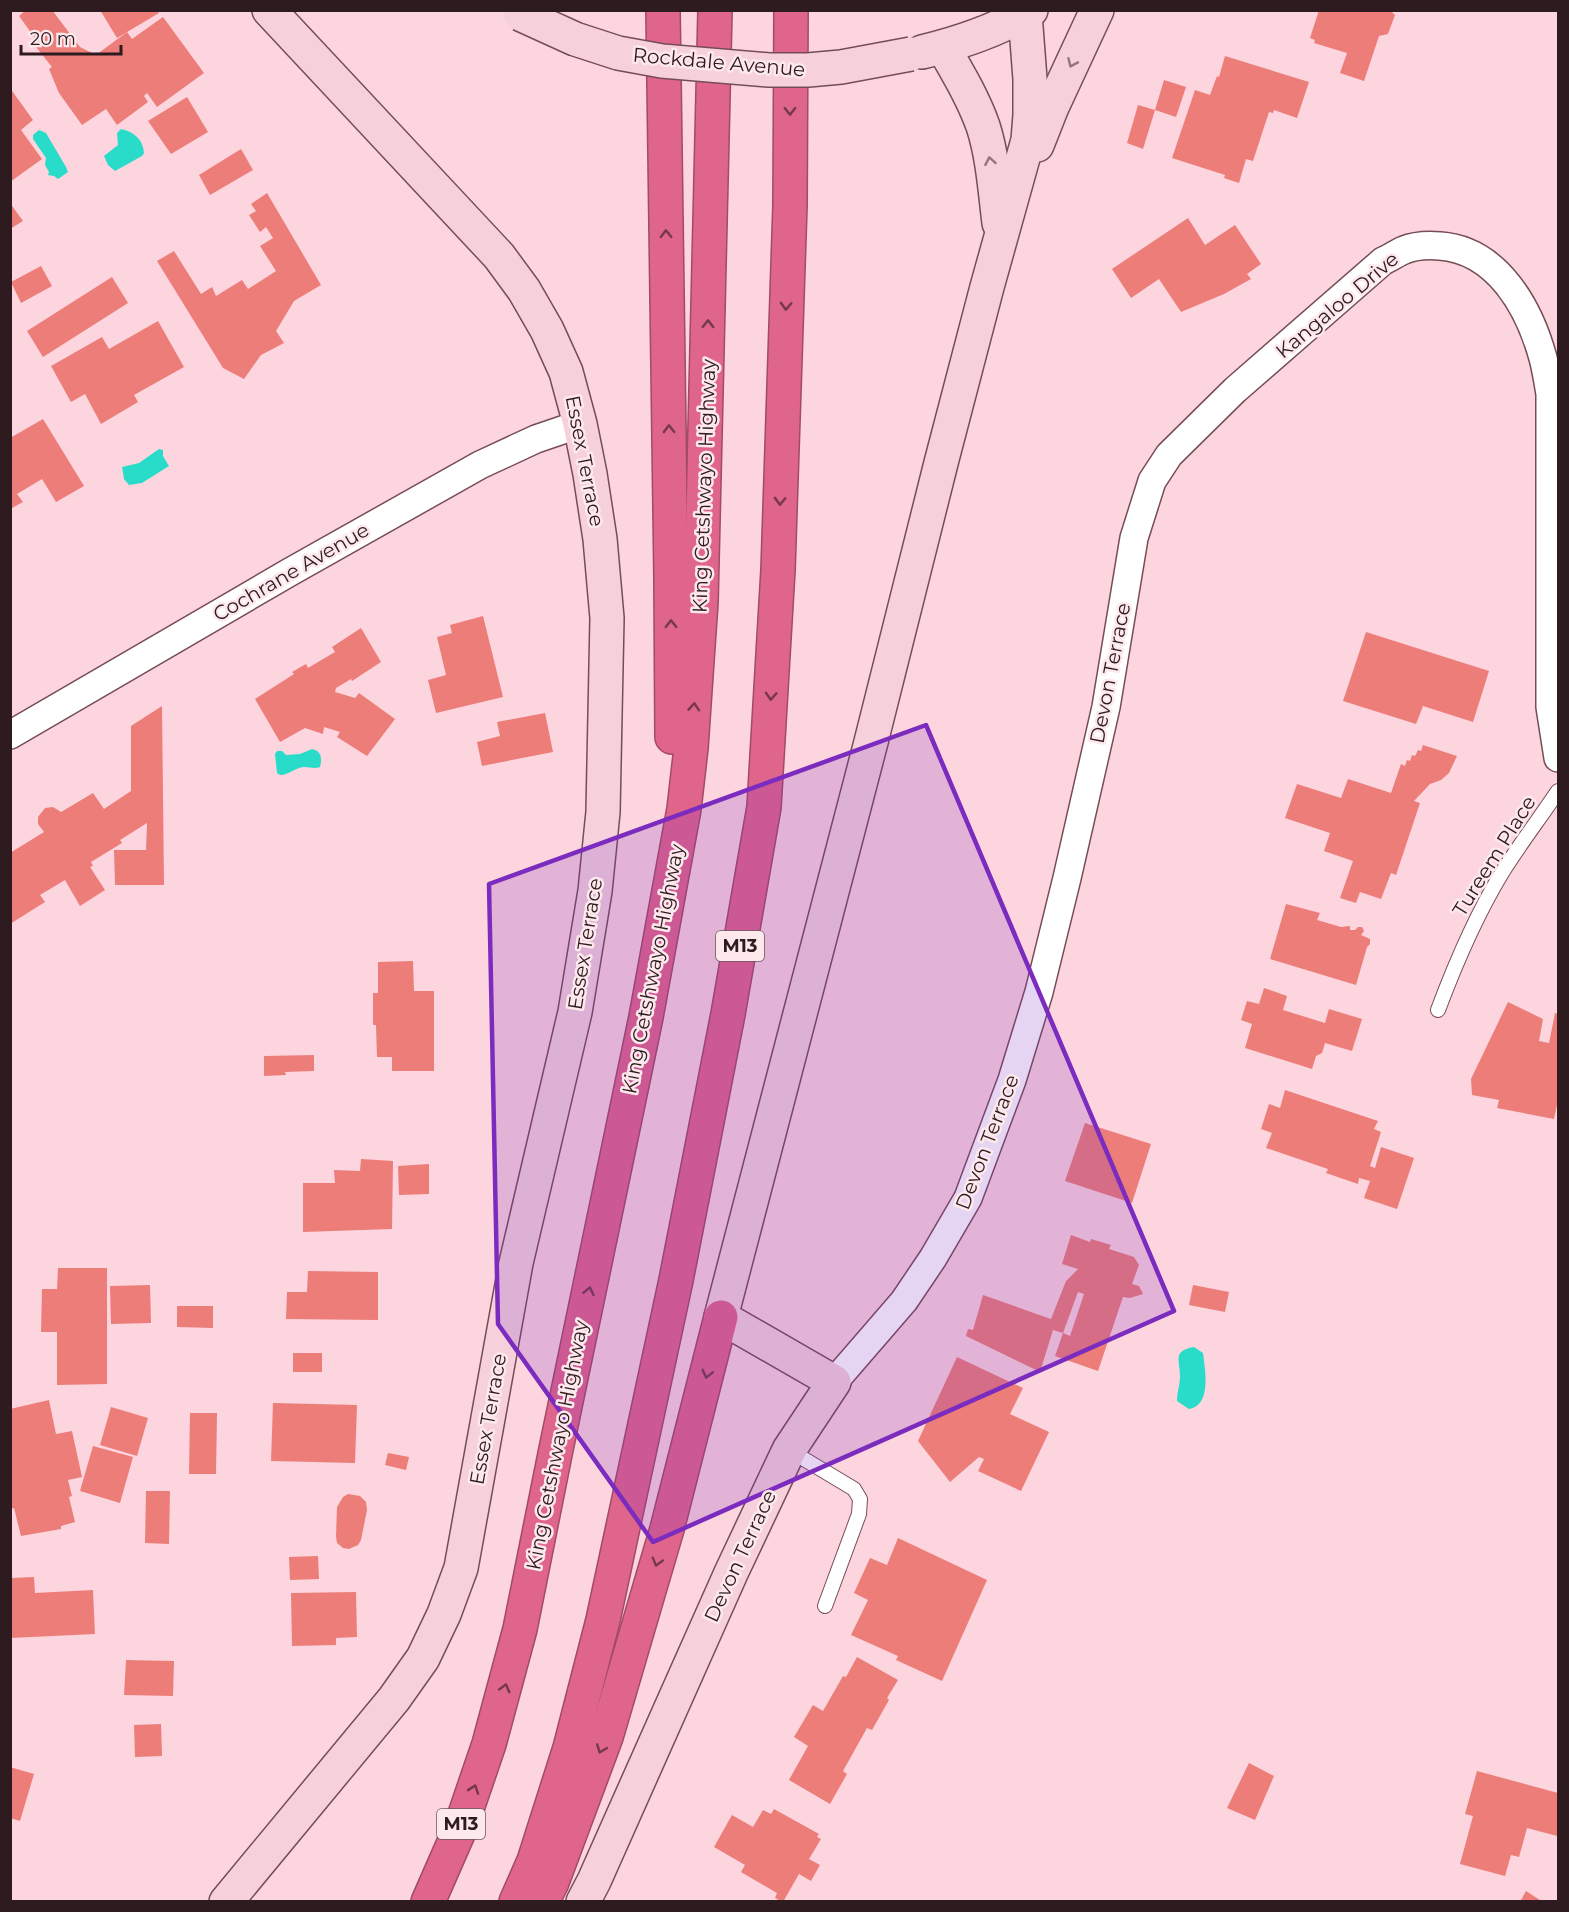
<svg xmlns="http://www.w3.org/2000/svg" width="1569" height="1912" viewBox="0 0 1569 1912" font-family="Montserrat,sans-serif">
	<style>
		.water { fill: #28dcc9 }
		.building { fill: #ec7d79; fill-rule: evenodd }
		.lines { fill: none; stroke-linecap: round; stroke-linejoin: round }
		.lane-casing { stroke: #764c56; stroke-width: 16 }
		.street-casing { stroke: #764c56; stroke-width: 30 }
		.secondary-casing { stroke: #764c56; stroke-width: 36 }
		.highway-casing { stroke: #a14b65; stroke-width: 36 }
		.lane { stroke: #fff; stroke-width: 14 }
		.street { stroke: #fff; stroke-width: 27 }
		.secondary { stroke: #f6d1dc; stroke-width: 33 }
		.highway { stroke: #e0658a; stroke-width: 33 }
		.secondary-bridge-casing { stroke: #764c56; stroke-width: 36; stroke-linecap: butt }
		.secondary-bridge { stroke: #f6d1dc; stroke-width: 33 }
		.oneway { stroke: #92767e }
		.oneway2 { stroke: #75394a }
		.marked { fill: #7b2cbf; fill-opacity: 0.2; stroke: #7b2cbf; stroke-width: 4.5; stroke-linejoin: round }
		.labels { text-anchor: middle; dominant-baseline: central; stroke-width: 5; stroke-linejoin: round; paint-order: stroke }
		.shield { fill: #fde8ec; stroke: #6b585d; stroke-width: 1.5 }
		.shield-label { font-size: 18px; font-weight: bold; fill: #2d1b20 }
		.street-label { font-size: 20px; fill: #2d1b20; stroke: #fde8ec }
	</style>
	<rect width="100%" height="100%" fill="#fdd5de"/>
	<g class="water">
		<path d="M121,129c13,3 22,10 23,24l-2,3 -27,15 -7,-6 -4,-9 14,-11 -1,-12z"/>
		<path d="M39,130l7,3 20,34 2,5 -10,7 -4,-3 -6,-1 1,-3 -4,-7 1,-7 -13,-19v-4z"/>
		<path d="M159,449l4,1v6l6,10 -27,17 -13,2 -5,-6 -2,-12 17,-4z"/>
		<path d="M312,749c10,2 10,10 8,18 -6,2 -10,0 -15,0 -9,0 -16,8 -25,8l-3,-2 -2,-19 2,-3h5l4,4 14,-1z"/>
		<path d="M1194,1347l9,6c2,17 9,52 -14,56l-12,-8c0,-9 3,-16 3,-25 0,-16 -8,-25 14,-29z"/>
	</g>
	<g class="building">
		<path d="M26,10h26l28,37 16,8 31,-23 5,7 31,-22 41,56 -47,34 -10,-14 -3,3 4,6 -31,23 -11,-16 -24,16 -23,-32 -10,-24 3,-2 -19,-24 4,-2 -18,-25z"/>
		<path d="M100,10h57l2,3 -42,25z"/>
		<path d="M1319,10h71l5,5 -7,19 -9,2 -15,45 -24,-8 7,-20 -33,-10 1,-3 -5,-2z"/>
		<path d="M1225,56l84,26 -12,36 -23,-8 -1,3 -4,-1 -16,49 -7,-2 -7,24 -15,-5 1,-3 -53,-17 23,-68 15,5 7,-19 2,1z"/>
		<path d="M1164,80l22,7 -10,30 -21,-7z"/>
		<path d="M10,88l23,32 -12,10 21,29 -32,23z"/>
		<path d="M187,97l21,35 -37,22 -23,-33z"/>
		<path d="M1138,105l17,5 -12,39 -16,-6z"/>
		<path d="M241,149l12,21 -43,25 -11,-20z"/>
		<path d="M267,193l54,92 -27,16 -18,30 8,12 -23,12 -17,24 -21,-11 -66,-107 17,-10 27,43 11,-7 4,9 26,-16 6,9 28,-18 -16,-25 13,-8 -7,-11 -6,5 -11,-17 7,-4 -5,-7z"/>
		<path d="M10,203l13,18 -13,8z"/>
		<path d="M1188,218l17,27 30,-20 26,39 -14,10 4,5 -27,15 -43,18 -22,-33 -28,19 -19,-29z"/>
		<path d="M41,266l11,20 -31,17 -10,-21z"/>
		<path d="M112,277l16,26 -85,54 -16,-26z"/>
		<path d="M158,321l26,46 -50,28 4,7 -37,22 -16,-30 -14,8 -20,-36 51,-29 7,12z"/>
		<path d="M43,419l41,67 -28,16 -14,-23 -25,15 6,8 -13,7v-71z"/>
		<path d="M483,616l20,81 -67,16 -8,-33 18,-5 -9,-38 15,-4 -2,-8z"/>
		<path d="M361,628l20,34 -29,19 -1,-2 -15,9 -1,4 20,6 4,-5 36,26 -28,37 -30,-19 3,-5 -16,-5 -1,7 -18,-6 -25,14 -25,-43 39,-25 -2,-2 14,-8 2,4 27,-16 -3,-5z"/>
		<path d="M1366,632l123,39 -16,51 -50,-16 -7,18 -73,-23z"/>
		<path d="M162,706l2,179h-49l-1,-35h32l1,-27 -27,17 2,3 -31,19 2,4 -3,1 15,23 -25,16 -15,-26 -25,15 5,7 -35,22v-71l34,-21 -6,-8v-7l7,-9 8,-1 8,5 32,-19 11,16 27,-18v-65z"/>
		<path d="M545,713l8,39 -71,14 -5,-24 23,-6 -3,-14z"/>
		<path d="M1423,745l34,11 -8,17 -8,7 -11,4 -16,17 6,2 -24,72 -5,-2 -10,26 -21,-7 -4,11 -16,-5 13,-37 -29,-10 6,-18 -45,-15 12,-34 44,14 7,-19 43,14 10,-29 4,2 2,-6 3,1 2,-6 3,1 3,-6 3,1z"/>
		<path d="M1286,904l34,9 -3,7 24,7 9,-1v4h5l3,-3h4l2,4 -3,4 9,4v5l-3,3 -11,38 -86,-26z"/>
		<path d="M413,961l1,30h20v80h-42v-14h-15l-1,-32h-3v-32h5v-31z"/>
		<path d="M1264,988l23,8 -4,14 42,13 4,-14 33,10 -10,32 -27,-8 -3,10 -6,3 -4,13 -67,-21 7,-24 -11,-4 6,-19 12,3z"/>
		<path d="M1508,1002l35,17 -4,22 10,2 6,-30 3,1v91h-1l-3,14 -57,-11 2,-8 -27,-5 -1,-16z"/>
		<path d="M314,1055v16l-29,1 1,3 -22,1v-20z"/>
		<path d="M1285,1090l93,31 -4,8 7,3 -11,34 5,2 6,-21 33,11 -17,51 -33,-11 6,-17 -11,-3 -1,6 -32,-11 2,-4 -62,-21 6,-15 -11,-4 8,-25 11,4z"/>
		<path d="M1085,1123l66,21 -19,59 -67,-22z"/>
		<path d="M361,1159l32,2 -1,68 -89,3v-49h32l-1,-13 26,1z"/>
		<path d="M429,1164v30l-30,1 -1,-29z"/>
		<path d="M1071,1235l19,7 1,-3 20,6 -2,4 25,8 5,8 -7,19 7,2 4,8 -13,4 -7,-1 -25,74 -43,-15 8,-23 -10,-3 -13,42 -74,-36 2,-7 5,1 10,-35 68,24 15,-38 12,-12 -16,-5zM1078,1292l6,2 -14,42 -7,-3z"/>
		<path d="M58,1268h49v116l-50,1v-53h-16l1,-43h15z"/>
		<path d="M308,1271l70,1v48l-92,-1 1,-27h20z"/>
		<path d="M150,1285l1,38 -40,1 -1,-38z"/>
		<path d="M1193,1285l36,7 -4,20 -36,-7z"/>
		<path d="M177,1306h36v22l-36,-1z"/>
		<rect x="293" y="1353" width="29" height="19"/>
		<path d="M957,1357l66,31 -13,26 39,18 -28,59 -43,-20 6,-12 -5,-2 -29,25 -32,-41z"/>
		<path d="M49,1400l7,34 16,-3 10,46 -14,3 4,16 -3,1 6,25 -14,4v3l-40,7 -7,-28 -4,1v-100z"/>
		<path d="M273,1403l84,2 -2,58 -84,-2z"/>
		<path d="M111,1407l37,11 -11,38 -37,-11z"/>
		<path d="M190,1413h27l-1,61h-27z"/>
		<path d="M93,1446l40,11 -13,46 -40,-12z"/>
		<path d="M388,1453l21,4 -3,13 -21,-5z"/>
		<path d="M146,1491h24l-1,53 -24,-1z"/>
		<path d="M348,1494l12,2 6,6 1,8 -6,30 -3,5 -9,4 -6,-1 -6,-5 -1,-7 1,-29 6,-10z"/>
		<path d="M898,1538l89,42 -45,101 -46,-21 2,-4 -47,-21 17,-35 -14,-7 16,-35 17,7z"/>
		<path d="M318,1556l1,23 -29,1 -1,-23z"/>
		<path d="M34,1577l1,16 58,-3 2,44 -85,4v-60z"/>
		<path d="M356,1592l1,45 -21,1v7l-44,1 -1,-53z"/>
		<path d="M857,1657l41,23 -11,18 2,2 -17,30 -5,-2 -24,43 4,3 -17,30 -41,-24 19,-34 -14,-9 19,-32 10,6 20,-35 3,1z"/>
		<path d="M126,1660l48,1 -1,35 -49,-1z"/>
		<path d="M161,1724l1,32 -27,1 -1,-32z"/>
		<path d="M1249,1763l25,13 -19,44 -28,-12z"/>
		<path d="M10,1767l24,7 -14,47 -10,-3z"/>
		<path d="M1477,1771l81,22 -1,43 -30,-8 -8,29 -8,-2 -6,21 -45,-12 13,-48 -8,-2z"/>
		<path d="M774,1809l45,25 -2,3 4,2 -12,20 11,6 -9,16 -12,-7 -16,28 -8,-4 2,-5 -36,-21 4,-7 -31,-18 18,-32 21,12 10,-17 8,4z"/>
		<path d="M1526,1891l17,11h-23z"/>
	</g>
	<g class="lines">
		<defs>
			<g id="lane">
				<path d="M1438,1010c18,-48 38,-95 65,-139 17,-27 37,-53 55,-80"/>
				<path d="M789,1450l65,39 6,10 -1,15 -34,92"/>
			</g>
			<g id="street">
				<path d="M10,735l280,-163 190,-107 56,-26 44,-15"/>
				<path d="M834,1382l70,-81 29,-43 35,-60 44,-118 27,-88 28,-114 39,-171 28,-169 18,-57 17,-26 66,-65 148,-129c7,-3 14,-8 21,-11 10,-4 25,-5 36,-4 57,4 89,61 103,112 3,11 5,24 7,36v313l8,51"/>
			</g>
			<g id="secondary">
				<path d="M943,47c15,26 30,51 40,79 10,31 12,65 16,97"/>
				<path d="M922,52c37,-9 76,-22 109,-42"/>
				<path d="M1037,145l15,-38 45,-97"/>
				<path d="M226,1902l168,-203 29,-41 21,-44 17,-46 55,-305 59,-251 20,-121 8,-79 4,-194 -7,-79 -10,-65 -10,-50 -14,-52 -19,-42 -23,-40 -25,-34 -230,-246"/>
				<path d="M583,1902l11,-21 137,-308 58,-123 45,-68 -113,-65 150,-575 70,-279 46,-176 41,-147 2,-25v-36l-5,-65"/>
			</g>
			<g id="highway">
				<path d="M663,10l8,569 1,158"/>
				<path d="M428,1902l32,-73 29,-85 31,-115 35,-175 91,-437 38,-208 7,-61 10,-146 14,-592"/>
				<path d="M516,1902l18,-41 36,-113 33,-128 73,-340 52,-266 36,-207 14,-237 12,-365 1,-195"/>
				<path d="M542,1902l10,-20 54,-145 61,-208 54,-212"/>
			</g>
		</defs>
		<use href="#lane" class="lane-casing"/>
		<use href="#street" class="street-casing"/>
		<use href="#secondary" class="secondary-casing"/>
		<use href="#highway" class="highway-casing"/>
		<use href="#lane" class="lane"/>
		<use href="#street" class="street"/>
		<use href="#secondary" class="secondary"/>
		<use href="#highway" class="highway"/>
		<defs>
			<path id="secondary-bridge" d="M520,14l55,25 43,14 44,8 107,9h39l33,-3 70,-13"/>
		</defs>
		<use href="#secondary-bridge" class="secondary-bridge-casing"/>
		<use href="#secondary-bridge" class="secondary-bridge"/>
	</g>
	<defs><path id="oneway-chevron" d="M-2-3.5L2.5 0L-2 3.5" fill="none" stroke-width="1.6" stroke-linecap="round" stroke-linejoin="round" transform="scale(1.5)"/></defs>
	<g class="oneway">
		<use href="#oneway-chevron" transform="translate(1072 63) rotate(114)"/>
		<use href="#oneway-chevron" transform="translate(990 161) rotate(-100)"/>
	</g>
	<g class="oneway2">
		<use href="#oneway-chevron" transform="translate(790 111) rotate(90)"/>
		<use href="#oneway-chevron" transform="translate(666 234) rotate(-91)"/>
		<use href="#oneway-chevron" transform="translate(786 306) rotate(92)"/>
		<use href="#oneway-chevron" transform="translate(708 324) rotate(-89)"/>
		<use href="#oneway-chevron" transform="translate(669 429) rotate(-91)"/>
		<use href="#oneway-chevron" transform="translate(780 501) rotate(92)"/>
		<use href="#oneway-chevron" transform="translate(671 624) rotate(-90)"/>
		<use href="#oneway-chevron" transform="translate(771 696) rotate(93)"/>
		<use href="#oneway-chevron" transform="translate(694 707) rotate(-86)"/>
		<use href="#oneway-chevron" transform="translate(589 1291) rotate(-78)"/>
		<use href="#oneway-chevron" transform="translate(707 1374) rotate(104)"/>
		<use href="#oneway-chevron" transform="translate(657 1562) rotate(106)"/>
		<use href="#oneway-chevron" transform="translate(505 1688) rotate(-75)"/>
		<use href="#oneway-chevron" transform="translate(601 1749) rotate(111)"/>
		<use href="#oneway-chevron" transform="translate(474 1789) rotate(-71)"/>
	</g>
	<path class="marked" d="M926,725l248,586 -521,231 -155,-218 -9,-440z"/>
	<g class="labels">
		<g class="shield">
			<rect x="716" y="931" width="48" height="30" rx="4.5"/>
			<rect x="437" y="1809" width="48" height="30" rx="4.5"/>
		</g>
		<g class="shield-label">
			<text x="740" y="946">M13</text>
			<text x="461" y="1824">M13</text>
		</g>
		<g class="street-label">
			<text transform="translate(719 62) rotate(5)">Rockdale Avenue</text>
			<text transform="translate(1337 305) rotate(-40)">Kangaloo Drive</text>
			<text transform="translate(585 461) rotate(79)">Essex Terrace</text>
			<text transform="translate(704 486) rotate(-88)">King Cetshwayo Highway</text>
			<text transform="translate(291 572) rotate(-30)">Cochrane Avenue</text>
			<text transform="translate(1110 673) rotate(-79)">Devon Terrace</text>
			<text transform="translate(1494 856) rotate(-58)">Tureem Place</text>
			<text transform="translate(585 944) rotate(-81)">Essex Terrace</text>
			<text transform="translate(653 969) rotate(-79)">King Cetshwayo Highway</text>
			<text transform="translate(987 1142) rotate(-69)">Devon Terrace</text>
			<text transform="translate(488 1419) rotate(-80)">Essex Terrace</text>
			<text transform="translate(557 1445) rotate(-79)">King Cetshwayo Highway</text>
			<text transform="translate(740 1556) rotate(-65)">Devon Terrace</text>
		</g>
	</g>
	<rect width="1569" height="1912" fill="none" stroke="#2d1b20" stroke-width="24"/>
	<path d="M21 45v9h100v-9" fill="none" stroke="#2d1b20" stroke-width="3"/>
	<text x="30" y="45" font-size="18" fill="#2d1b20" stroke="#fde8ec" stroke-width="4.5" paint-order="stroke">20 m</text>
</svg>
